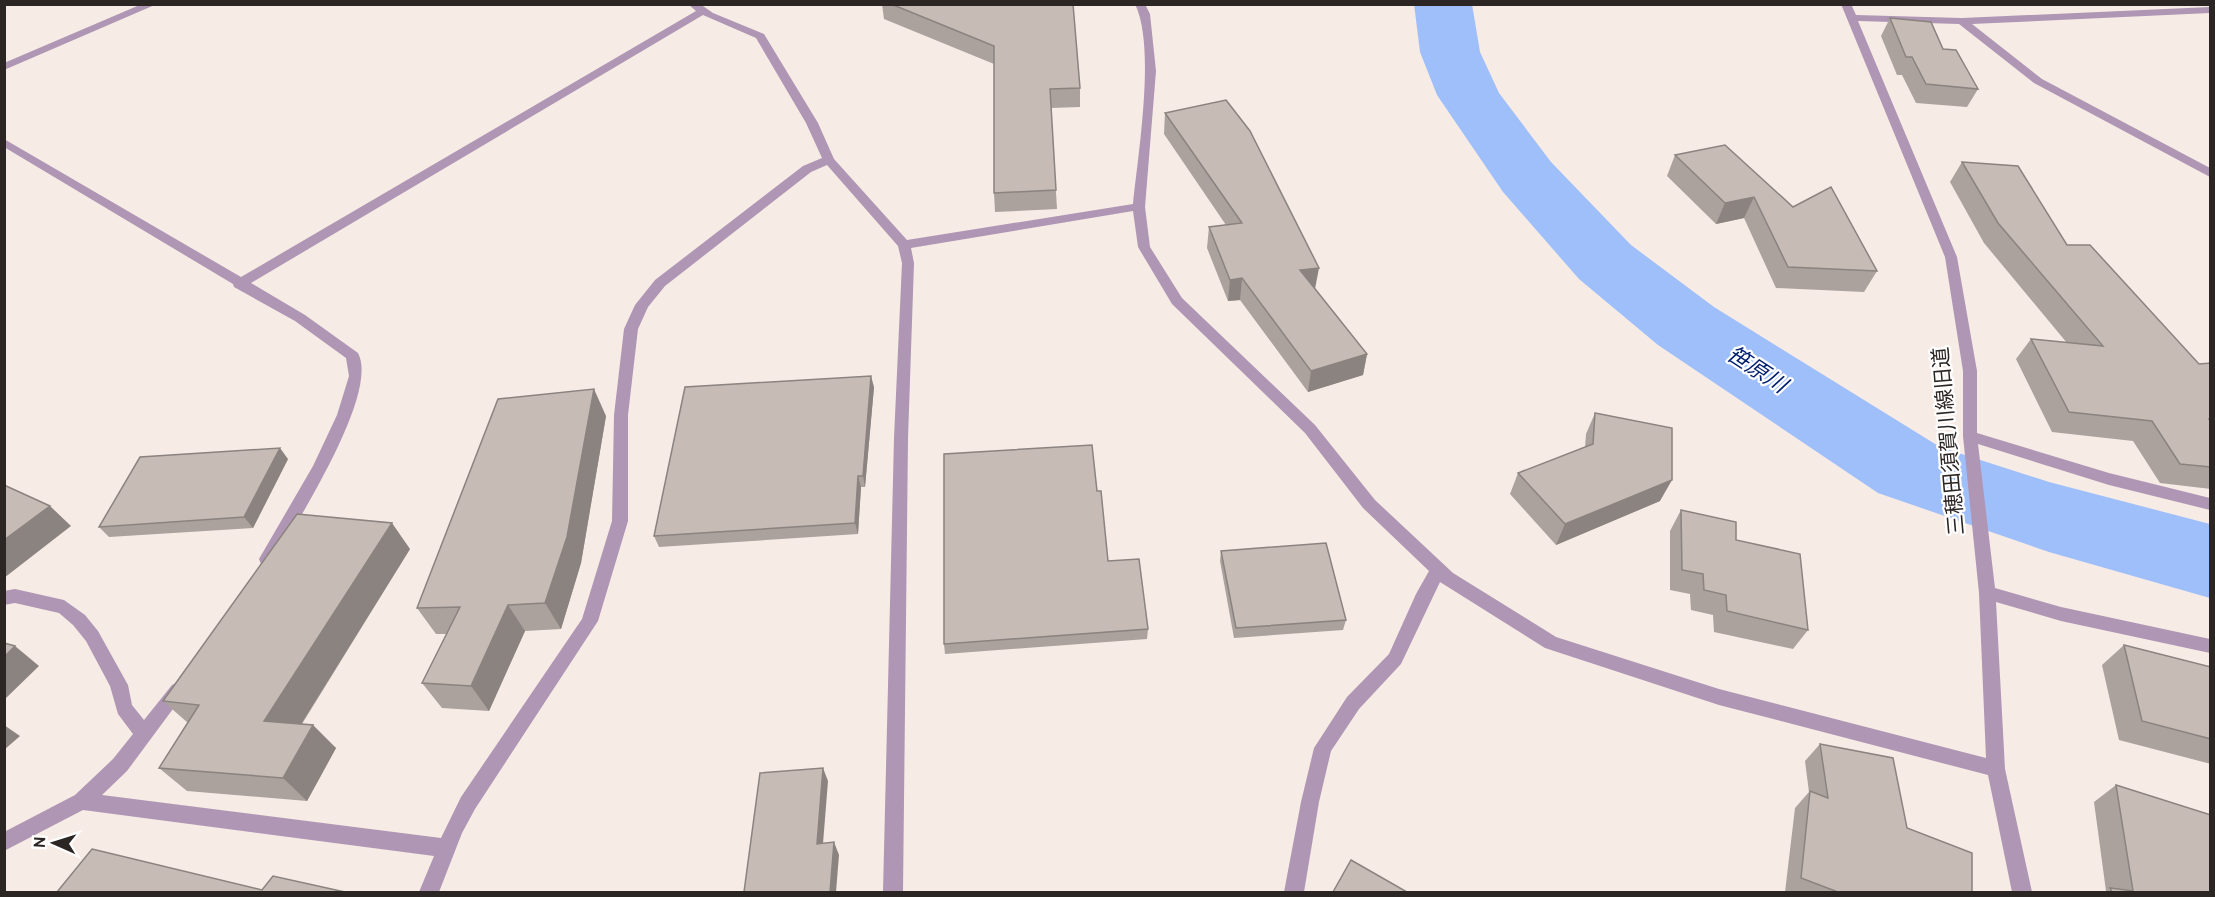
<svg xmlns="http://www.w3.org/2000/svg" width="2215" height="897" viewBox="0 0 2215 897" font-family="Overpass,'Noto Sans JP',sans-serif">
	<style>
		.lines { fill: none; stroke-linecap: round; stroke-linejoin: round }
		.river { fill: #9fbffa; fill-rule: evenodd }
		.street { fill: #ae96b4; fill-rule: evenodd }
		.wall { fill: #aba19d }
		.shaded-wall { fill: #8b837f }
		.building { fill: #c7bbb6; stroke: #8b837f; stroke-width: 1.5 }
		.labels { text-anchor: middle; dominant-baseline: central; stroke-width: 4.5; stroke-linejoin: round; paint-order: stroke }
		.street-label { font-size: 21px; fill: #2b2624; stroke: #fff }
		.water-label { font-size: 22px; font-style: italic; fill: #001e70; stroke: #fff }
	</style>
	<rect width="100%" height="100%" fill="#f7ebe5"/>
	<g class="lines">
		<path class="river" d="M1414,4h58l8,48 19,41 52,69 80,83 83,62 226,140 109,35 161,42v74l-161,-46 -171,-59 -220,-148 -79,-66 -76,-87 -66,-97 -17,-43z"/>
		<g class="street">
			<path d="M142,4h15l-153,66v-7z"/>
			<path d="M688,4h12l13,9 51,21 54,89 16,36 73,81 226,-36c5,-50 23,-157 2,-200h10l5,10 6,57 -11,136 5,40 32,51 133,127 60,75 78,73 103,64 163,52 267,69 -7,-165 -16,-157v-65l-18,-114 -104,-253h10l5,11 106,3 248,-11v6l-238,11 70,55 168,89v9l-176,-94 -75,-59 -101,-3 99,236 20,114v62l132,40 101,25v12l-101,-25 -131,-41 17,144 66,19 149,32v14l-149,-32 -65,-19 9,167 27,123h-20l-24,-117 -269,-70 -174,-57 -105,-66 -39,82 -42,45 -28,42 -12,51 -15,90h-20l17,-90 13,-54 33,-51 42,-43 27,-60 13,-23 -66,-63 -58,-75 -133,-129 -34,-57 -5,-36 -222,37 3,15 -6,175 -5,454h-20l11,-454 8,-175 -4,-17 -71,-81 -16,7 -146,114 -17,21 -10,22 -10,86v106l-30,100 -123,188 -13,24 -23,59h-20l15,-36 -351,-46 -79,41v-19l71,-37 38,-36 20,-25 -15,-20 -8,-28 -24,-45 -13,-16 -14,-12 -44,-10 -11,2v-14l11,-2 49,11 21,15 13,16 30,54 4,20 12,15 28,-35 6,-3 6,3 3,5 -60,81 -25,24 339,43 20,-41 121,-178 30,-98 2,-106 10,-86 11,-24 20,-25 148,-114 19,-8 -16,-35 -50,-85 -53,-23 -452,268 54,32 53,38c22,41 -63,171 -85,211l-6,2 -6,-2 -2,-5 54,-93 24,-51 12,-39 -3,-18 -51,-37 -61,-34 -1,-3 -229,-137v-8l237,138 455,-266z"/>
		</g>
	</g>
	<g class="wall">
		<path d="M882,4h191l7,84v19l-29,1 6,101 -62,3 -1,-19v-129l-110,-45z"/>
		<path d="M1890,18l53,31 35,40 -11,18 -51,-4 -14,-28h-5l-16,-39z"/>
		<path d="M1165,113l150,176 52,65 -4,21 -55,17 -68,-92 -12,1 -21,-53 2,-21 17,-2 -62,-91z"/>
		<path d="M1675,155l118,52 84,64 -13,21 -88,-4 -32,-70 -28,6 -49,-48z"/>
		<path d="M1962,162l105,83 132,119 12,-1v126l-51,-6 -27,-42 -81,-9 -36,-73 15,-20 36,4 -83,-100 -34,-61z"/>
		<path d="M874,387l-9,100h-4l-3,47 -199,13 -5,-11z"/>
		<path d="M1595,413l65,88 -104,44 -46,-51 8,-21 67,-25 1,-14z"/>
		<path d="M606,416l-25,147 -20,66 -36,2 -36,80 -47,-3 -20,-25 25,-49h-11l-19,-26z"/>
		<path d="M288,459l-35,69 -144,9 -10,-10z"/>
		<path d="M1097,491l11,70 40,68 -1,10 -202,15 -1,-10z"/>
		<path d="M1681,510l55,30 72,90 -15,19 -79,-17 -1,-17 -22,-5 -1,-16 -20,-4v-59z"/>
		<path d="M410,549l-108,175 34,24 -29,53 -120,-10 -28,-23 29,-45 -25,-22z"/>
		<path d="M1221,551l125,69 -3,10 -109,8 -14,-77z"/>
		<path d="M2124,645l87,22v97l-92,-24 -17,-75z"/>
		<path d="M1820,744l87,84 65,64h-187l10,-84 14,-16 -4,-31z"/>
		<path d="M2116,785l95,107h-108l3,-1 -12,-89z"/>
	</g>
	<g class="shaded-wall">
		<path d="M1754,197l-10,21 -28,6 9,-21z"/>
		<path d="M1319,268l-4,21 -19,3 4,-22z"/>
		<path d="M1242,278l-2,22 -12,1 2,-21z"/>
		<path d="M1367,354l-4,21 -55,17 3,-21z"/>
		<path d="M871,376l3,11 -9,100 -2,-11z"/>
		<path d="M594,389l12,27 -25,147 -20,66 -16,-26z"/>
		<path d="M280,448l8,11 -35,69 -9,-11z"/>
		<path d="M858,476l3,11 -3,47 -3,-11z"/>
		<path d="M1672,480l-12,21 -104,44 9,-21z"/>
		<path d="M50,506l21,20 -67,52v-38z"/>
		<path d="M392,523l18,26 -122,196 -24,-24z"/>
		<path d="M508,605l17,26 -36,80 -18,-25z"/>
		<path d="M15,646l24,20 -35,34v-43z"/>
		<path d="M4,725l16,11 -16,14z"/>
		<path d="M313,725l23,23 -29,53 -24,-23z"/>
		<path d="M823,768l5,13 -6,75 -5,-12z"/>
		<path d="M834,842l5,13 -3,37h-6z"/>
	</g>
	<g class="building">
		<path d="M891,4h182l7,84 -30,1 6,101 -62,3v-147z"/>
		<path d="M1890,18l41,4 12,27 13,1 22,39 -52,-5 -14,-27h-6z"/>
		<path d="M1226,100l24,31 69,137 -19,2 67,84 -56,17 -69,-93 -12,2 -21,-53 33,-4 -77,-110z"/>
		<path d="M1725,145l68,62 38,-20 46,84 -89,-4 -34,-70 -29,6 -50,-48z"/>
		<path d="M1962,162l56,4 49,79h23l109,119 12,-1v56h-2l2,3v45l-31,-3 -28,-43 -83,-9 -38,-73 72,7 -105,-123z"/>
		<path d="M871,376l-8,100h-5l-3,47 -201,13 31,-149z"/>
		<path d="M594,389l-27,148 -22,66 -37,2 -37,81 -49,-3 38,-76 -43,1 81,-209z"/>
		<path d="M1595,413l77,15v52l-107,44 -47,-51 75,-29z"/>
		<path d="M1092,445l5,46h4l7,70 31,-2 9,70 -204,15v-190z"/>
		<path d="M280,448l-36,69 -145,10 41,-70z"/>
		<path d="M4,485l46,21 -46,34z"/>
		<path d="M1681,510l55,12v18l64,14 8,76 -81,-19 -1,-16 -22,-5 -1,-16 -21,-4z"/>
		<path d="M297,514l95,9 -128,198 49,4 -30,53 -124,-10 40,-63 -36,-4z"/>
		<path d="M1326,543l20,77 -110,8 -15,-77z"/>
		<path d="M4,643l11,3 -11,11z"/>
		<path d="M2124,645l87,22v72l-69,-18z"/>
		<path d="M1820,744l73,14 14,70 65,25v39h-134l-37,-14 9,-87 18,7z"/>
		<path d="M823,768l-6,76 17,-2 -4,50h-86l16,-119z"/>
		<path d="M2116,785l95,30v77h-99l-2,-4 23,3z"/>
		<path d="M92,849l170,41 11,-14 72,16h-288z"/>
		<path d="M1351,860l56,32h-74z"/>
	</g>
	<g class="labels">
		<g class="street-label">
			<text transform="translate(1950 441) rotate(-95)">三穂田須賀川線旧道</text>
		</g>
		<g class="water-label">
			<text transform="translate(1756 371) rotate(33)">笹原川</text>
		</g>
	</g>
	<rect width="2215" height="897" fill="none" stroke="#2b2624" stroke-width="12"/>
	<g transform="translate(54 843) rotate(273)" stroke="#ffffff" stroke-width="4.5" paint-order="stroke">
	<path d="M0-4.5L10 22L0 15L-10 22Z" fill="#2b2624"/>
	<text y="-9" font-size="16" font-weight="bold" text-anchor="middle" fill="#2b2624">N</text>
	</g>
</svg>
